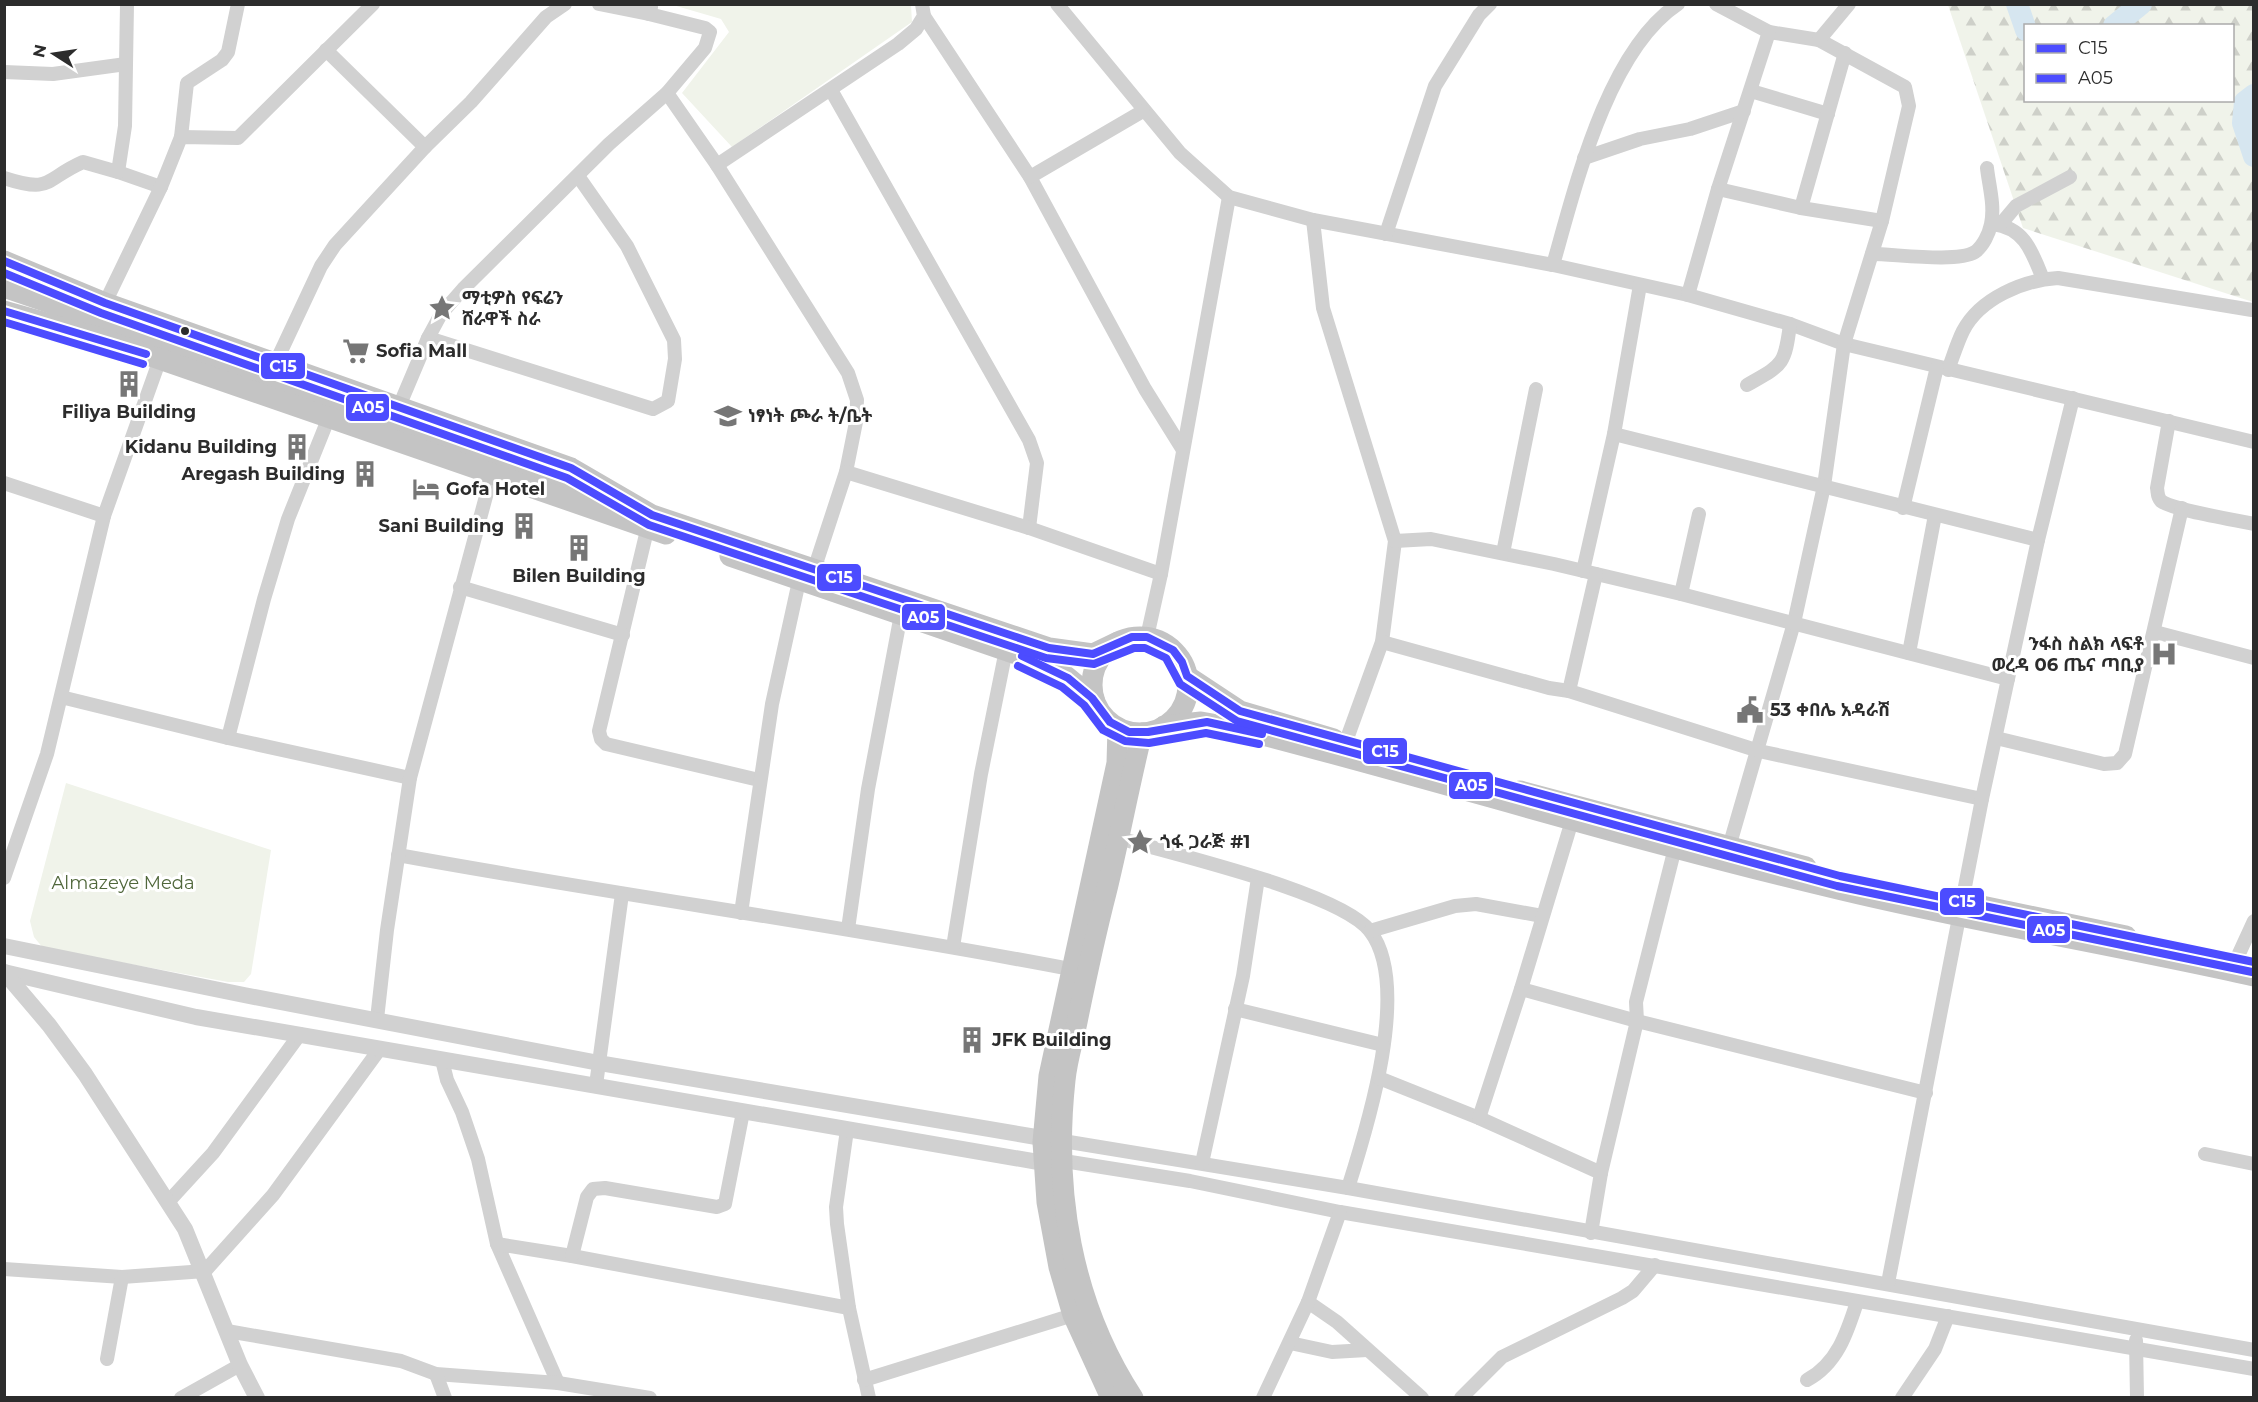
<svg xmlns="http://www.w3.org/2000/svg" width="2258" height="1402" viewBox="0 0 2258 1402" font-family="Montserrat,'Noto Sans Ethiopic',sans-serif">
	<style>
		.forest { fill: url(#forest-firs); fill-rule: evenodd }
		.green { fill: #f0f3ea }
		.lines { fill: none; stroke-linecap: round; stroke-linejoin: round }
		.river { stroke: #d6e6f0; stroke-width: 22 }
		.minor { stroke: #d1d1d1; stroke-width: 14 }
		.tertiary { stroke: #d1d1d1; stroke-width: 16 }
		.primary { stroke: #c4c4c4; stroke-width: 21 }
		.bus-1-casing { stroke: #fff; stroke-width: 12 }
		.bus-2-casing { stroke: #fff; stroke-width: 12 }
		.bus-1 { stroke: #4c4cff; stroke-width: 8 }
		.bus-2 { stroke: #4c4cff; stroke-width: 8 }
		.bus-dot { fill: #2c2c2c; stroke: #fff; stroke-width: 2 }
		.labels { text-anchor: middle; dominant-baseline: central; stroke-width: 6; stroke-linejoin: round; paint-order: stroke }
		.poi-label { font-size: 18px; font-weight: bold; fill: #2c2c2c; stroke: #fff; text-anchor: start }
		.park-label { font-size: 18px; fill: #50673b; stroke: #fff }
		.line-badge { stroke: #fff; stroke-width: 2 }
		.badge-label { font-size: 16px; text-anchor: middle; font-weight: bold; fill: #fff }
	</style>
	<defs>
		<pattern id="forest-firs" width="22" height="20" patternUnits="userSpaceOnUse" patternTransform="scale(1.5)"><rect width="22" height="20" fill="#f0f3ea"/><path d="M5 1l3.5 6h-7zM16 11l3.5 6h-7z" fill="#ced0c9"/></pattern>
	</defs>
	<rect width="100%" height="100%" fill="#fff"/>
	<path class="forest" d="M1948,5h305v297l-230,-74zM2026,26h206v74h-206z"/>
	<g class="green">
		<path d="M673,5h238l1,17 -180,125 -50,-54 47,-61 -8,-13z"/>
		<path d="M66,783l205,67 -20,124 -7,8h-16l-185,-34 -9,-11 -4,-16z"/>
	</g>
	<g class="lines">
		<g class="river">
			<path d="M2017,4l9,26"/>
			<path d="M2114,26l27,-22"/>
			<path d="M2254,95l-9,7 -2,21 11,33"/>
		</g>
		<g class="minor">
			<path d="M599,4l50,10 2,-7"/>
			<path d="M1057,4l123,149 49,44 84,23 240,45 135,30 102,29 54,20 410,98"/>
			<path d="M1716,4l53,28 50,8 86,47 4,19 -27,115 -38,123 -20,142 -30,137 -67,231"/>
			<path d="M924,16l106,161 115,212 38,61"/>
			<path d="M1819,40l30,-36"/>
			<path d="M326,50l99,97"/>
			<path d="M4,72l49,2 73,-10"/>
			<path d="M831,90l198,350 8,23 -8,65"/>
			<path d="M1751,91l77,23"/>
			<path d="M667,93l50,72 131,208 9,27 -1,22 -10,50 -34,104"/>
			<path d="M181,137l6,-54 35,-23 6,-8 10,-48"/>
			<path d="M1584,158l56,-19 50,-10 54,-18"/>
			<path d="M717,165l181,-121 18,-15 8,-13 -2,-12"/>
			<path d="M118,172l43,15"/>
			<path d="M1030,177l113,-66"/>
			<path d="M4,178c49,16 40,1 79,-16l35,10 7,-46 2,-122"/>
			<path d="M1718,189l51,-157"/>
			<path d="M1801,208l44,-155"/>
			<path d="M1313,220l10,88 72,233 -13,101 -41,113"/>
			<path d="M1993,224c32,4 39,28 50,55"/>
			<path d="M2000,225l16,-19 54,-29"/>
			<path d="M1386,234l49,-148 44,-71 11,-11"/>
			<path d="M1872,254c23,0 85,9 103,-2 8,-6 14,-18 16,-28 4,-18 -2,-38 -4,-56"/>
			<path d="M1553,265c22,-77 54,-214 125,-261"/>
			<path d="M1688,295l30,-106 83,19 81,13"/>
			<path d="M105,303l56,-116 20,-50 57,1 135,-134"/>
			<path d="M428,338l225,71 15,-8 7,-42 -1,-19 -47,-94 -49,-70"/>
			<path d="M275,364l46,-98 14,-21 90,-98 46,-45 75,-85 19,-13"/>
			<path d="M1948,370c5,-13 9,-27 15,-39 17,-33 61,-51 95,-53l194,32"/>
			<path d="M1747,385c35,-20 38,-19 43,-61"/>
			<path d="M398,409l30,-71 13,-24 22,-25 146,-145 58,-51 38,-45 5,-16 -5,-4 -56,-14"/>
			<path d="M2169,421l-12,67c1,5 0,9 4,13 11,9 75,19 93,23"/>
			<path d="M1614,434l424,106"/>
			<path d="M846,472l183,56 132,46"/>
			<path d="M4,483l100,33"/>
			<path d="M1903,508l34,-141"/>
			<path d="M649,522l-50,209 2,8 5,5 153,36"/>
			<path d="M1395,541l36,-2 123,25 127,30 327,85"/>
			<path d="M1503,553l33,-164"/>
			<path d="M1583,571l31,-137 26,-149"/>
			<path d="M460,587l163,48"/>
			<path d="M1681,594l18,-80"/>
			<path d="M2155,632l99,26"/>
			<path d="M1147,637l14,-63 68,-377"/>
			<path d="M1382,642l167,46 20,3 190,60 223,48"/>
			<path d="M1909,653l26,-138"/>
			<path d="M1569,691l27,-117"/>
			<path d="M61,697l167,41 182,40"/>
			<path d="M228,738l36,-139 24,-80 41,-102"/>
			<path d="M1996,738l108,26 13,-1 8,-9 57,-246"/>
			<path d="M1119,838c53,16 221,54 251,93 42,55 -3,197 -22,257"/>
			<path d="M398,855c224,41 449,71 672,114"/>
			<path d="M4,878l43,-124 57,-238 56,-157"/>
			<path d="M741,913l31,-209 29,-132"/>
			<path d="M848,929l20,-140 34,-180"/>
			<path d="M1370,931l85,-25 21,-2 66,12"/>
			<path d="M953,947l28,-173 26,-129"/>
			<path d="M2237,958l17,-37"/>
			<path d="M1521,989l116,32 289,72"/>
			<path d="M1235,1009l148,36"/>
			<path d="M377,1019l10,-89 23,-152 82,-304"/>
			<path d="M442,1060l5,20 15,32 16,47 19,85 61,139"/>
			<path d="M1379,1078l100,40 122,55"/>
			<path d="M596,1085l26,-191"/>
			<path d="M1479,1118l42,-129 53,-175"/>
			<path d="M847,1130l-11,77 1,17 12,84 20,90"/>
			<path d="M1063,1141l285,47 906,162"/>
			<path d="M2205,1154l49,10"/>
			<path d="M1064,1161l126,20 150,31 914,157"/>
			<path d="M1202,1163l41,-187 15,-98"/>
			<path d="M169,1201l44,-48 87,-119"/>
			<path d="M1591,1233l10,-60 36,-152 -1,-19 41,-162"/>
			<path d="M497,1244l75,12 277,52"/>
			<path d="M572,1256l15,-59 6,-8 12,-1 112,19 8,-3 18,-92"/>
			<path d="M4,1269l118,8 83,-6 68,-76 106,-145"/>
			<path d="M1888,1283l94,-484 56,-259 35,-142"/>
			<path d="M1308,1302l29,20 85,76"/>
			<path d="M227,1331l174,30 35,13 122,9 92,15"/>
			<path d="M2136,1340l1,58"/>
			<path d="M1290,1343l42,9 35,-2"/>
			<path d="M107,1359l15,-82"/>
			<path d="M436,1374l9,24"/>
			<path d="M864,1380l209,-65"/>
			<path d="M1807,1380c30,-16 40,-47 50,-78"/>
			<path d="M181,1398l59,-33"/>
			<path d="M1263,1398l45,-96 32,-90"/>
			<path d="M1461,1398l41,-41 120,-59 11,-7 22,-26"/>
			<path d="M1902,1398l33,-49 13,-33"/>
		</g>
		<g class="tertiary">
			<path d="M4,946l240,49 355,68 455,77"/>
			<path d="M4,972l192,45 848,146 10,-1"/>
			<path d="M4,972l45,53 36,49 100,155 55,136 17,33"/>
		</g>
		<g class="primary">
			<path d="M4,261l101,42 466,165 81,47 397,133 44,6 25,-12"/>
			<path d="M4,287l590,203"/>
			<path d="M4,311l89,25 573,198"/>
			<path d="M730,556l318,109 18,11 28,23"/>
			<circle cx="1140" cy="685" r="48"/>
			<path d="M1187,676l53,35 94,28"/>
			<path d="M1164,726l37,-4 39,7c199,51 397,113 598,160 137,33 277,56 416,87"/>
			<path d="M1520,791l286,76"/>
			<path d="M1977,905l149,31"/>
			<path d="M1111,1398l-38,-83 -14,-48 -12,-65 -4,-60 6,-66 68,-313 1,-35"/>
			<path d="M1133,1398c-62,-95 -80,-207 -68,-318 2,-20 8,-39 12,-58 9,-44 18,-86 29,-129 13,-53 23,-107 36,-160"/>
		</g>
		<defs>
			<g id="bus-1">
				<path d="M4,261l101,42 466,165 81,47 397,133 44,6 39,-17h15l26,13 9,12 5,14 53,35 600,165 414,86"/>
				<path d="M4,311l142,43"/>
				<path d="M1022,656l46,22 24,20 18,24 19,10h19l59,-10 55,12"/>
			</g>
			<g id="bus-2">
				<path d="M4,273l97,40 466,165 82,47 397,133 48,6 40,-16h11l21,10 14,26 57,37 600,165 415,86"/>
				<path d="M4,322l139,42"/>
				<path d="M1018,666l44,21 22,18 19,25 22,11 24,2 57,-10 53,11"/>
			</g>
		</defs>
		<use href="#bus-1" class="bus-1-casing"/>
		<use href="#bus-2" class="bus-2-casing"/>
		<use href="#bus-1" class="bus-1"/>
		<use href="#bus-2" class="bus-2"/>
	</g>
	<defs>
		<symbol id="sight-bare" viewBox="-9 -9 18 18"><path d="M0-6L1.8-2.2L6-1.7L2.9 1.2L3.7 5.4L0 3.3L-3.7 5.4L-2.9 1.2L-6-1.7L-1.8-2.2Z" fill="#767676" stroke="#fff" stroke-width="2.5" paint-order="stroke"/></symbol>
		<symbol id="supermarket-bare" viewBox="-9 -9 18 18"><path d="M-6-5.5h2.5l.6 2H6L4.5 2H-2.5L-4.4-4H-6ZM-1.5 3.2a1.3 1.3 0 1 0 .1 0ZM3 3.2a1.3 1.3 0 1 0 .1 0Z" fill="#767676" stroke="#fff" stroke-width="2.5" paint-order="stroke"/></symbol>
		<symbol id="building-bare" viewBox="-9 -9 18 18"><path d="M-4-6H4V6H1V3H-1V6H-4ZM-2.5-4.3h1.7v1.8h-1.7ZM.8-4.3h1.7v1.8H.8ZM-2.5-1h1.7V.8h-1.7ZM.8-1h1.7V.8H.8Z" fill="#767676" stroke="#fff" stroke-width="2.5" paint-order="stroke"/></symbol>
		<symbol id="school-bare" viewBox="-9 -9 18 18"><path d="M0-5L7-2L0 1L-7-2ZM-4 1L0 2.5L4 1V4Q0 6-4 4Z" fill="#767676" stroke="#fff" stroke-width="2.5" paint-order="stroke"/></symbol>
		<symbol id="hotel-bare" viewBox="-9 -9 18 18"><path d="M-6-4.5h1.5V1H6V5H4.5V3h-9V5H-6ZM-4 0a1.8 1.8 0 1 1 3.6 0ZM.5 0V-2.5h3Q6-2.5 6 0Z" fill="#767676" stroke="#fff" stroke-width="2.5" paint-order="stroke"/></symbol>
		<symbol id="hospital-bare" viewBox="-9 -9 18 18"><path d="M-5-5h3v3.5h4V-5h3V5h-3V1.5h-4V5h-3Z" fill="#767676" stroke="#fff" stroke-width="2.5" paint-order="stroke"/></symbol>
		<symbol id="civic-bare" viewBox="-9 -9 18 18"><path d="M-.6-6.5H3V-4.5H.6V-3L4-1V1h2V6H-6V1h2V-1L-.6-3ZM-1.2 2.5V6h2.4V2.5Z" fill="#767676" stroke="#fff" stroke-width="2.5" paint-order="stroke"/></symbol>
	</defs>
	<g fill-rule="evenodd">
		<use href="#sight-bare" x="423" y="289" width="38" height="38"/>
		<use href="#supermarket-bare" x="337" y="332" width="38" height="38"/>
		<use href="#building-bare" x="110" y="365" width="38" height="38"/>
		<use href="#school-bare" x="709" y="397" width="38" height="38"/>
		<use href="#building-bare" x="278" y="428" width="38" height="38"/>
		<use href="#building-bare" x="346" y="455" width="38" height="38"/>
		<use href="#hotel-bare" x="407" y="470" width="38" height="38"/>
		<use href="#building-bare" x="505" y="507" width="38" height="38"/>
		<use href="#building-bare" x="560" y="529" width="38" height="38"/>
		<use href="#hospital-bare" x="2145" y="635" width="38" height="38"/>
		<use href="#civic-bare" x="1731" y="691" width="38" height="38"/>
		<use href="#sight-bare" x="1121" y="823" width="38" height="38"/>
		<use href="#building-bare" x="953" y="1021" width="38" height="38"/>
	</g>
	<circle class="bus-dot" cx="185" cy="331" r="5"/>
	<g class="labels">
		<g class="poi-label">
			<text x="462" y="298">ማቲዎስ የፍሬን<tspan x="462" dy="21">ሸራዋች ስራ</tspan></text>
			<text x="376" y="351">Sofia Mall</text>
			<text x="129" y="412" text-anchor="middle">Filiya Building</text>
			<text x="748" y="416">ነፃነት ጮራ ት/ቤት</text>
			<text x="277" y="447" text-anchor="end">Kidanu Building</text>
			<text x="345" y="474" text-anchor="end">Aregash Building</text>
			<text x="446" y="489">Gofa Hotel</text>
			<text x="504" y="526" text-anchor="end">Sani Building</text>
			<text x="579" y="576" text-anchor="middle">Bilen Building</text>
			<text x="2144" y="644" text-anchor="end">ንፋስ ስልክ ላፍቶ<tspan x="2144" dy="21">ወረዳ 06 ጤና ጣቢያ</tspan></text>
			<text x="1770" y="710">53 ቀበሌ አዳራሽ</text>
			<text x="1160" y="842">ጎፋ ጋራጅ #1</text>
			<text x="992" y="1040">JFK Building</text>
		</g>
		<g class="park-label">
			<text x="123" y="883">Almazeye Meda</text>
		</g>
	</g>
	<g class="line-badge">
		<rect x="260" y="352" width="46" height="28" rx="6" fill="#4c4cff"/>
		<rect x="345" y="393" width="45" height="29" rx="6" fill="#4c4cff"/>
		<rect x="816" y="563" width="46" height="29" rx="6" fill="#4c4cff"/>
		<rect x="901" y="603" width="45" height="28" rx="6" fill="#4c4cff"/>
		<rect x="1362" y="737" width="46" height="28" rx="6" fill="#4c4cff"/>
		<rect x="1448" y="771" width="46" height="29" rx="6" fill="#4c4cff"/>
		<rect x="1939" y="887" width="46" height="29" rx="6" fill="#4c4cff"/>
		<rect x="2026" y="915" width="45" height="29" rx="6" fill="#4c4cff"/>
	</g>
	<g class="badge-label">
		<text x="283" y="372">C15</text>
		<text x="368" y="413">A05</text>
		<text x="839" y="583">C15</text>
		<text x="923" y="623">A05</text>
		<text x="1385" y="757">C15</text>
		<text x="1471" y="791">A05</text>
		<text x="1962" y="907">C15</text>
		<text x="2049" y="936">A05</text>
	</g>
	<rect width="2258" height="1402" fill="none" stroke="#2c2c2c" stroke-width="12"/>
	<rect x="2024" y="24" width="210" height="78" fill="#ffffff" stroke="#ababab" stroke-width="1.5"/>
	<rect x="2036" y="44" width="30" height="9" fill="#4c4cff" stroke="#ababab" stroke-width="1.5"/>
	<text x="2078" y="54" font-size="18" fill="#2c2c2c">C15</text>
	<rect x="2036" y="74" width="30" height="9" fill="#4c4cff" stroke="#ababab" stroke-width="1.5"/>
	<text x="2078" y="84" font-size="18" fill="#2c2c2c">A05</text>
	<g transform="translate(54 54) rotate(282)" stroke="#ffffff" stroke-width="4.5" paint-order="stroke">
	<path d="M0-4.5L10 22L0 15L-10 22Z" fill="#2c2c2c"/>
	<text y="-9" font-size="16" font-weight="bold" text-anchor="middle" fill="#2c2c2c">N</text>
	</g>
</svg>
